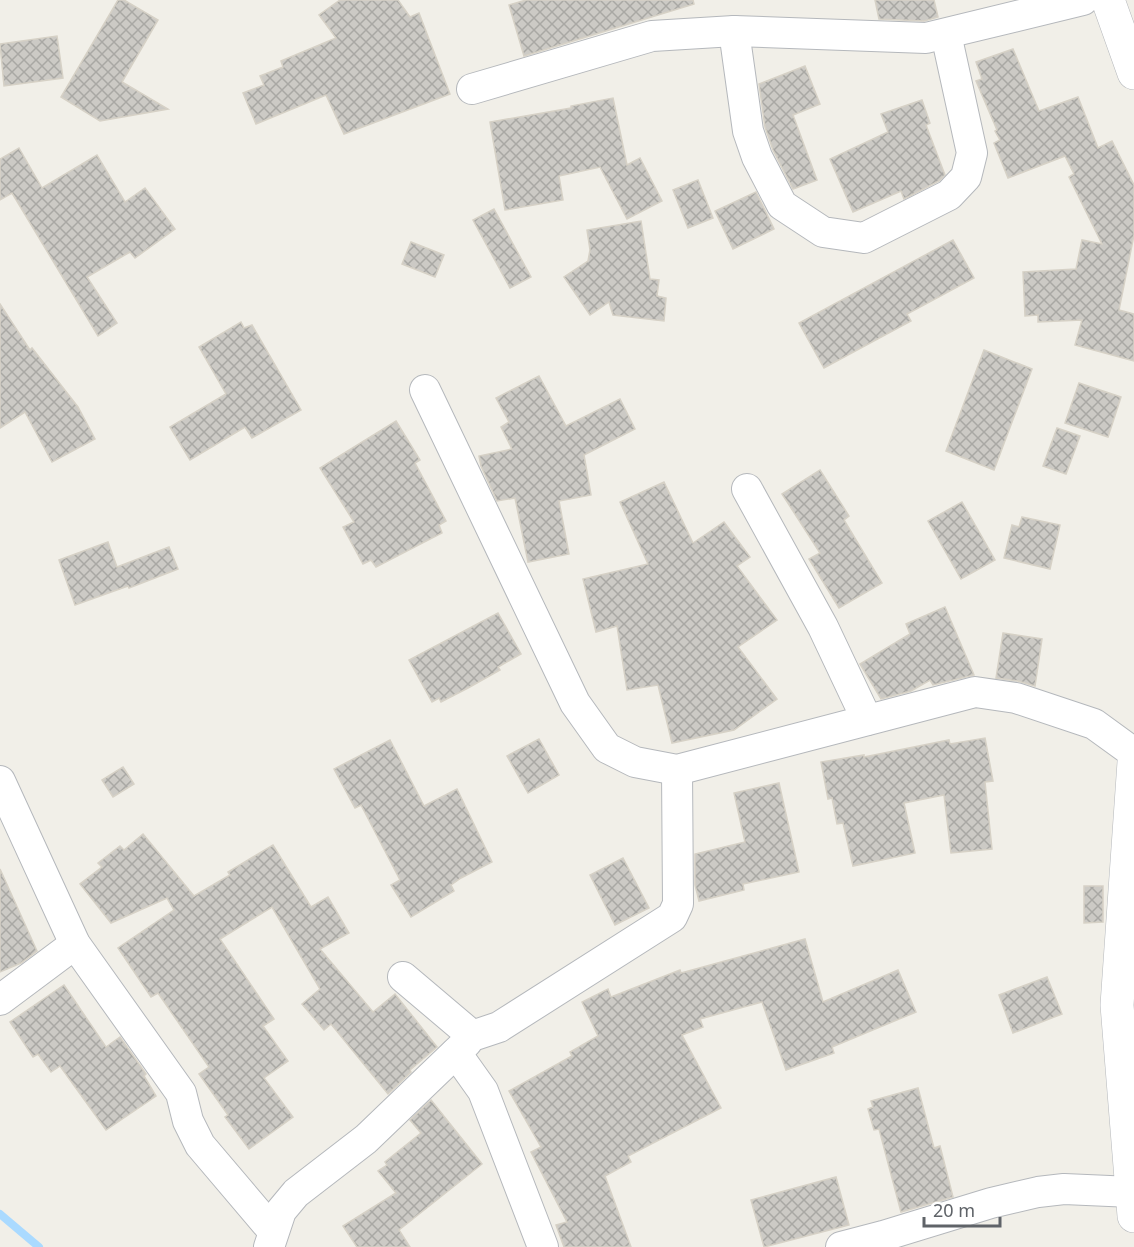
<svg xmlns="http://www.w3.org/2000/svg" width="1134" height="1247" viewBox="0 0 1134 1247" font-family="'Noto Sans',sans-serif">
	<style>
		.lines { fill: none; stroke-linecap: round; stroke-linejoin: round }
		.stream { stroke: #aadaff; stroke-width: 8 }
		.building { fill: url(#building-cross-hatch); stroke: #d6d1c6; stroke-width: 1.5 }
		.minor-casing { stroke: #b5b8bc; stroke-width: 32 }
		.tertiary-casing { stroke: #b5b8bc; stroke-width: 34 }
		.minor { stroke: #fff; stroke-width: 30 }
		.tertiary { stroke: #fff; stroke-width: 33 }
	</style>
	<defs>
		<pattern id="building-cross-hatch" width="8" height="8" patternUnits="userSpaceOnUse" patternTransform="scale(1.5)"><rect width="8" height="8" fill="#cccac5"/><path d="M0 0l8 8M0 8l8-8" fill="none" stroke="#a9a8a4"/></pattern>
	</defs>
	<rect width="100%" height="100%" fill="#f1efe8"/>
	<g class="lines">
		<path class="stream" d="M0,1214l39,33"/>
	</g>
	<g class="building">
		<path d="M118,0h6l34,20 -36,62 46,27 -68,12 -39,-24z"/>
		<path d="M340,0h58l12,17 9,-4 31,81 -106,40 -18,-39 -70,29 -13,-31 21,-8 -4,-9 23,-9 -2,-6 55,-23 -17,-23z"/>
		<path d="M526,0h167l1,4 -170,52 -15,-51z"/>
		<path d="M875,0h59l4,17 -14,4 -45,-2z"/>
		<path d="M57,36l6,42 -59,8 -4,-42z"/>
		<path d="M1013,49l26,62 39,-14 20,51 14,-7 22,44v50l-15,75 15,4v47l-59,-16 7,-25 -44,2v-7l-13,1 -2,-44 53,-3 6,-29 20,4 -33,-67 5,-3 -9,-18 -57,22 -14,-35 6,-3 -5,-9 2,-1 -21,-49 6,-2 -6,-17z"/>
		<path d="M805,66l15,38 -27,11 24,65 -24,9 -20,-39 -8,-23 -6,-43z"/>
		<path d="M613,98l14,67 13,-7 22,43 -35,18 -27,-52 -41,9 4,24 -58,10 -15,-88 81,-14v-2z"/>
		<path d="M922,100l8,23 -4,2 19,50 -6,6 -35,18 -3,-8 -48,21 -23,-53 58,-27 -7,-18z"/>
		<path d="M19,148l23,40 55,-33 28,47 20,-14 30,41 -40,29 -5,-6 -43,25 30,46 -19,13 -86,-143 -12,7v-41z"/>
		<path d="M698,180l15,38 -25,10 -15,-38z"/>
		<path d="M756,192l18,37 -41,20 -18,-38z"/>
		<path d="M494,209l37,68 -21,11 -37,-68z"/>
		<path d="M641,221l9,58 9,1 -2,16 9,2 -2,23 -51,-6 -4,-13 -19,13 -26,-38 24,-16 2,-11 -3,-20z"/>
		<path d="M953,240l21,38 -67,36 4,7 -87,47 -25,-45z"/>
		<path d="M411,242l33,13 -9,22 -33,-13z"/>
		<path d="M0,304l30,46 2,-2 46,59 17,32 -43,23 -27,-50 -25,16z"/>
		<path d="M241,322l3,6 8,-3 49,85 -49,28 -7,-11 -55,33 -20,-33 56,-33 -27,-47z"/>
		<path d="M984,350l48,19 -38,101 -48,-19z"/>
		<path d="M539,376l27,50 54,-27 15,30 -51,26 7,40 -32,6 10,53 -41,8 -13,-64 -18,3 -16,-35 -2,-10 33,-7 -11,-22 8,-5 -13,-24z"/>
		<path d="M1079,383l42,14 -13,40 -43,-14z"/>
		<path d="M396,421l24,39 -5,3 31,58 -7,4 3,8 -66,34 -5,-7 -8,4 -20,-37 11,-5 -34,-54z"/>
		<path d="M1057,428l23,8 -14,38 -23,-8z"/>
		<path d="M820,470l29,46 -5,4 38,63 -43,25 -30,-49 11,-6 -38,-59z"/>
		<path d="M664,482l29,61 31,-21 26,35 -13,9 40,54 -39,27 39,52 -43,31 -62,13 -14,-58 -31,5 -10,-64 -21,6 -13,-53 65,-15 -28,-62z"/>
		<path d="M962,502l33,58 -34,19 -33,-58z"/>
		<path d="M1022,517l38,8 -10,44 -46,-11 8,-33 7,2z"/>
		<path d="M108,542l9,25 52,-20 9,22 -49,19 -1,-2 -53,19 -16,-45z"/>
		<path d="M945,607l29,68 -41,10 -3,-5 -19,11 -30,8 -21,-35 50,-30 -4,-10z"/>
		<path d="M498,613l23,41 -23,13 2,3 -32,18 -27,14 -2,-4 -7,4 -23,-42z"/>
		<path d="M1003,633l39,6 -7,47 -17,-5 -22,-3z"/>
		<path d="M985,738l8,43 -8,1 7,67 -41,4 -7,-58 -40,8 11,50 -62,13 -10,-43 -6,1 -5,-26 -4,1 -7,-37 43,-7v2l85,-17 1,4z"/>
		<path d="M539,739l20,36 -31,18 -21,-37z"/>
		<path d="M390,740l34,66 33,-17 35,73 -31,16 -10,7 3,6 -43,26 -20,-32 9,-5 -39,-75 -6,3 -21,-39z"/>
		<path d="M123,767l11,17 -21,13 -11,-17z"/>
		<path d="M779,783l20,89 -56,12 1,6 -45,11 -4,-16v-31l50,-12 -11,-49z"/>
		<path d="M143,834l51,62 36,-21 -2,-3 45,-27 38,62 17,-10 21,36 -29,16 53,63 22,-18 42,53 -27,23 1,2 -23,22 -57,-70 -7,6 -22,-26 18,-15 -48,-82 -52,32 54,80 -11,7 25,35 -24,17 29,39 -44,32 -24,-32 3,-2 -29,-41 10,-7 -51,-74 -7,4 -33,-49 56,-38 -7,-12 -56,25 -31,-39 22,-17 -4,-4 22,-17 4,4z"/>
		<path d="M623,858l26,50 -34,17 -25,-50z"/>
		<path d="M0,869l37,82 -16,12 -21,9z"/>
		<path d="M1084,886h19v36l-19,1z"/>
		<path d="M805,939l18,63 75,-32 18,42 -84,35 2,6 -48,17 -24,-68 -62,17 3,8 -21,8 39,73 -93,48 3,6 -26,14 26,71h-67l-8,-22 11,-3 -36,-70 10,-5 -32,-56 63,-35 -2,-4 28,-16 -16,-34 26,-13 3,8 69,-27 1,3z"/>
		<path d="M1047,977l15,37 -49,19 -14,-38z"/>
		<path d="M64,985l42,62 14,-10 26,37 -2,2 12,20 -50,34 -46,-64 -9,6 -13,-18 -5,3 -23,-35z"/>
		<path d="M918,1088l16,60 6,-2 13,51 -52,15 -22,-83 -5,1 -6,-21 5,-2 -2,-6z"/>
		<path d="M431,1100l51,64 -83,66 11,17h-53l-14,-21 53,-33 -18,-22 9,-6 -2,-3 36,-29 -11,-13z"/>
		<path d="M836,1177l13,48 -85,22 -13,-47z"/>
	</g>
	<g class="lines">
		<defs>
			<g id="minor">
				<path d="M734,31l14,100 9,26 25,48 41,27 41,6 85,-43 17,-18 6,-24 -26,-119"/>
				<path d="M472,89l180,-53 82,-5 192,7 157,-38"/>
				<path d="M425,390l150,313 32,45 28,14 42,8 298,-78 41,6 78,26 40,29"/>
				<path d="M747,489l76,138 44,93"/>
				<path d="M0,781l75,163 106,149 7,28 12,24 73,86"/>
				<path d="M403,977l65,55 1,5"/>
				<path d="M0,1000l75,-56"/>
				<path d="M456,1053l27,38 60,156"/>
				<path d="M269,1247l12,-36 15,-18 70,-54 101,-97 2,-5 30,-10 173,-110 6,-13 -1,-134"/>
				<path d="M841,1247l42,-11 108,-33 47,-11 26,-3 68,3"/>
			</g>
			<g id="tertiary">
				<path d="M1108,0l26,73"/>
				<path d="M1134,762l-17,243 17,211"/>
			</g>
		</defs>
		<use href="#minor" class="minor-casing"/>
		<use href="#tertiary" class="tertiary-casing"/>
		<use href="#minor" class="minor"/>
		<use href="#tertiary" class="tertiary"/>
	</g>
	<path d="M924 1217v9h76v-9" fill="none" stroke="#5f6368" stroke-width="3"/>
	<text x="933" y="1217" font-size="18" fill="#5f6368" stroke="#ffffff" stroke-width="4.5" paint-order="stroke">20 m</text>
</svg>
